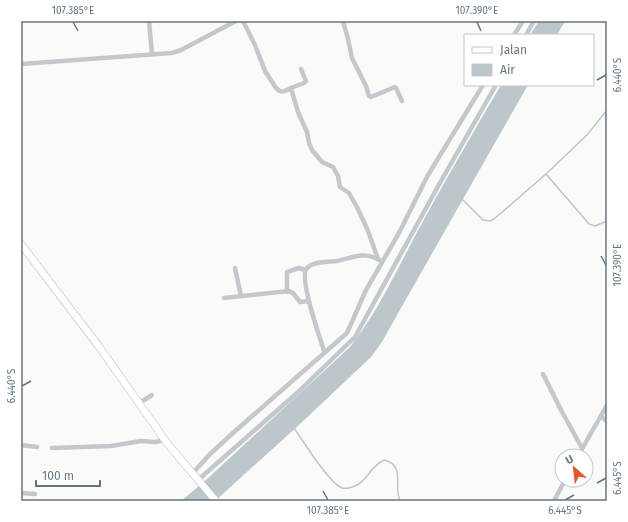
<svg xmlns="http://www.w3.org/2000/svg" width="628" height="522" viewBox="0 0 628 522" font-family="'Fira Sans',sans-serif">
	<style>
		.water { fill: #bbc7cb }
		.lines { fill: none; stroke-linecap: round; stroke-linejoin: round }
		.stream { stroke: #bbc7cb; stroke-width: 1.5 }
		.primary-casing { stroke: #b5babe; stroke-width: 8 }
		.minor { stroke: #c3c8cc; stroke-width: 4.5 }
		.primary { stroke: #fff; stroke-width: 7 }
		.ticks { fill: none; stroke: #657683; stroke-width: 1.5 }
		.neatline { fill: none; stroke: #657683; stroke-width: 1.5 }
		.ticks-label { font-size: 10px; text-anchor: middle; fill: #657683 }
	</style>
	<rect width="100%" height="100%" fill="#fafaf8"/>
	<g class="water">
		<path d="M539,21h26l-8,14h-27z"/>
		<path d="M501,85h27l-131,230 -15,27 -11,15 -70,66 -86,78h-34l25,-21 144,-133c27,-34 46,-75 66,-113 27,-50 56,-100 85,-149z"/>
	</g>
	<g class="lines">
		<g class="stream">
			<path d="M546,174l43,50 6,2 12,-5"/>
			<path d="M462,199l21,21 7,1 4,-2 52,-45 41,-39 20,-25"/>
			<path d="M294,428c10,14 34,54 48,60 5,1 11,-1 15,-3 11,-6 13,-18 27,-25 22,5 9,26 16,41"/>
		</g>
		<defs>
			<path id="primary" d="M21,244l79,104 67,95 49,58"/>
		</defs>
		<use href="#primary" class="primary-casing"/>
		<g class="minor">
			<path d="M149,21l3,33"/>
			<path d="M243,21l12,24 10,26 11,17c5,6 10,3 15,0l7,24 9,20 2,11 3,7 10,12 11,5 5,9 2,11 9,6 8,14 11,24 10,28"/>
			<path d="M343,21l5,18 4,19 14,28 3,10 2,1 24,-10 1,1 6,13"/>
			<path d="M514,35l9,-14"/>
			<path d="M526,35l8,-14"/>
			<path d="M21,64l151,-11 9,-3 55,-29"/>
			<path d="M291,88l13,-5 2,-2 -5,-12"/>
			<path d="M235,268l6,28"/>
			<path d="M287,292v-20l12,-4 6,2"/>
			<path d="M224,298l65,-7 4,2 7,9 9,-1"/>
			<path d="M324,351c-4,-13 -26,-75 -17,-83 6,-7 21,-6 30,-7 14,-3 28,-10 42,-1"/>
			<path d="M543,374l19,38 20,36"/>
			<path d="M138,404l14,-9"/>
			<path d="M601,416l6,6"/>
			<path d="M21,445l16,2"/>
			<path d="M52,448l59,-2 30,-5 14,1 10,-2"/>
			<path d="M578,456l29,-51"/>
			<path d="M192,474l18,-20 23,-21 114,-100 19,-43 33,-57 29,-58 55,-90"/>
			<path d="M198,480l99,-87 58,-56 86,-156 55,-96"/>
			<path d="M21,493l14,1"/>
			<path d="M554,501l11,-21"/>
		</g>
		<use href="#primary" class="primary"/>
	</g>
	<path class="ticks" d="M73,22l5,9M477,22l4,9M597,80l9,-5M601,256l5,9M22,386l9,-5M597,483l9,-5M323,491l5,9M565,500l9,-5"/>
	<rect width="628" height="522" fill="none" stroke="#ffffff" stroke-width="44"/>
	<rect x="464" y="34" width="130" height="52" fill="#ffffff" stroke="#c1c8cd"/>
	<rect x="472" y="47" width="20" height="6" fill="#ffffff" stroke="#c1c8cd"/>
	<text x="500" y="54" font-size="12" fill="#657683">Jalan</text>
	<rect x="472" y="64" width="20" height="12" fill="#bbc7cb" stroke="#c1c8cd"/>
	<text x="500" y="74" font-size="12" fill="#657683">Air</text>
	<g transform="translate(574 468) rotate(332)"><circle r="19" fill="#ffffff" stroke="#c1c8cd"/>
	<path d="M0-3L7 15L0 10L-7 15Z" fill="#e4572e"/>
	<text y="-6" font-size="11" font-weight="bold" text-anchor="middle" fill="#657683">U</text>
	</g>
	<path d="M36 480v6h64v-6" fill="none" stroke="#657683" stroke-width="2"/>
	<text x="42" y="480" font-size="12" fill="#657683" stroke="#ffffff" stroke-width="3" paint-order="stroke">100 m</text>
	<rect x="22" y="22" width="584" height="478" class="neatline"/>
	<g class="ticks-label">
		<text x="73" y="14">107.385°E</text>
		<text x="477" y="14">107.390°E</text>
		<text transform="translate(617 75) rotate(-90)" y="4">6.440°S</text>
		<text transform="translate(617 265) rotate(-90)" y="4">107.390°E</text>
		<text transform="translate(11 386) rotate(-90)" y="4">6.440°S</text>
		<text transform="translate(617 478) rotate(-90)" y="4">6.445°S</text>
		<text x="328" y="514">107.385°E</text>
		<text x="565" y="514">6.445°S</text>
	</g>
</svg>
